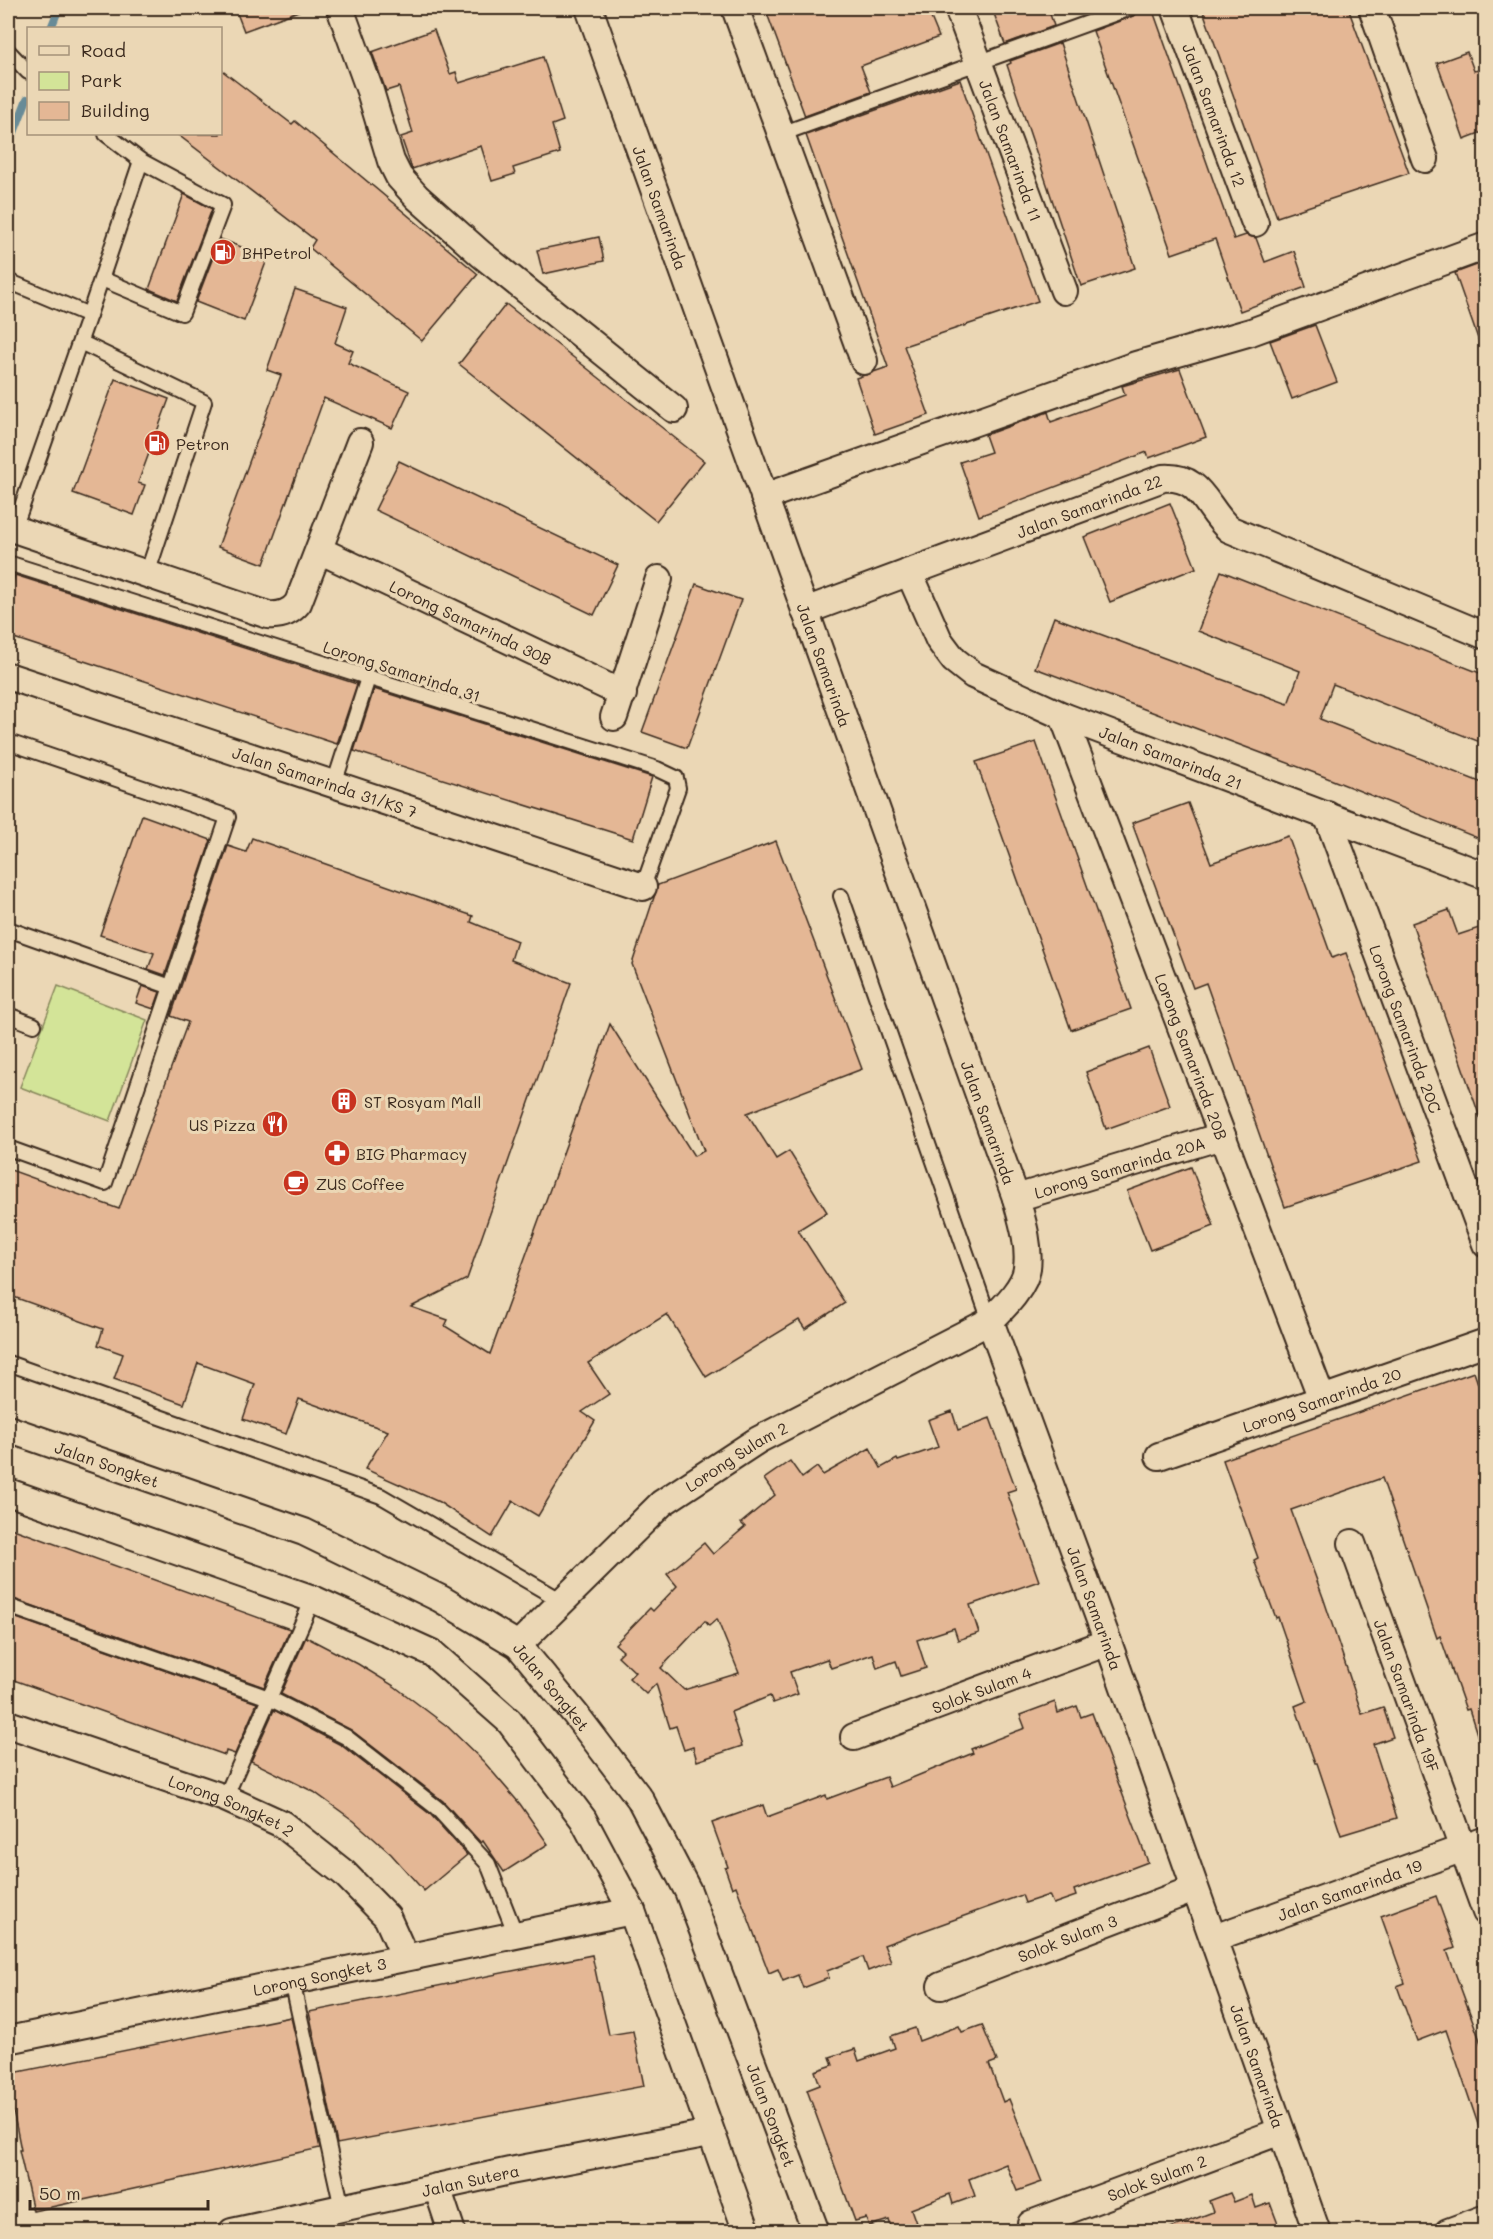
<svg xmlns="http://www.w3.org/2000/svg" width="1493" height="2239" viewBox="0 0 1493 2239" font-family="Mali,sans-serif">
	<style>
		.green { fill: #d3e498; stroke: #87875b; stroke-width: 1.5 }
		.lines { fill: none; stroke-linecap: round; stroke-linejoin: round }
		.stream { stroke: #678b97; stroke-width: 8 }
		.building { fill: #e4b795; stroke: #3b2a1e; stroke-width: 1.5; fill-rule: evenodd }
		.lane-casing { stroke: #3b2a1e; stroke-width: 18 }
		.street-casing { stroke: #3b2a1e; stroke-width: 30 }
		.lane { stroke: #ebd7b5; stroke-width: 14 }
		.street { stroke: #ebd7b5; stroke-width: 26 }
		.labels { text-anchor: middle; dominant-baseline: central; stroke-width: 6; stroke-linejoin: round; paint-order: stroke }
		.street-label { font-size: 16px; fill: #3b2a1e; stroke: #ebd7b5 }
		.poi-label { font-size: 16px; fill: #3b2a1e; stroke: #ebd7b5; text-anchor: start }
	</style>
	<rect width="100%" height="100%" fill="#ebd7b5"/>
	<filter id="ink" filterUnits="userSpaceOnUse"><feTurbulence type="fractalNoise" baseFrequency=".0167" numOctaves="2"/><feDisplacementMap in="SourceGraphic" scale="12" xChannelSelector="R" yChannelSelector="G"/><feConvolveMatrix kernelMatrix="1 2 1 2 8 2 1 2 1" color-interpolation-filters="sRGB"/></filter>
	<g filter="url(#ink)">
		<path class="green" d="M58,986l89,34 -37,101 -90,-34z"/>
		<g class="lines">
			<g class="stream">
				<path d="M51,28l8,-20"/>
				<path d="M8,148l19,-49"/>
			</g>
		</g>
		<g class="building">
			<path d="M235,8h65l1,2 -57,21z"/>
			<path d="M765,8h162l12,29 -78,29 10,26 -66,24z"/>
			<path d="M992,8h56l6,18 -49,18z"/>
			<path d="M1139,8h13l82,231 12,-4 10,3 9,24 29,-11 12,36 -66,24 -25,-72 -43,15 -79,-223 40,-15 4,-3z"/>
			<path d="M1202,8h146l61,165 -132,44z"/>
			<path d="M434,30l16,44 6,-2 3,11 84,-26 20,64 -11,4 8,28 -47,15 2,6 -23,7 -11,-35 -69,23 -11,-32 12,-4 -14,-46 -13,4 -14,-39z"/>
			<path d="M1060,43l75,225 -54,18 -74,-221 4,-2 -1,-2z"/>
			<path d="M1467,52l7,19 5,-1 6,19v42l-21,8 -27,-76z"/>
			<path d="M220,69l72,55 3,-3 183,153 -56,67 -112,-93 5,-8 -138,-106h43z"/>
			<path d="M960,80l78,221 -134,45 25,69 -54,19 -19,-56 32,-11 -82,-232z"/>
			<path d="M184,194l28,15 -35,92 -28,-12z"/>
			<path d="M599,237l5,24 -61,13 -6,-24z"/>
			<path d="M220,239l48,18 -24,64 -48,-19z"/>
			<path d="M1485,262v91h-2l-28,-80z"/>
			<path d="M295,289l52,18 -12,36 18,8 -5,12 61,28 -17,37 -68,-30 -60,166 -46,-17 63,-172 -14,-5z"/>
			<path d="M506,304l198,157 -48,60 -197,-157z"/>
			<path d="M1315,325l22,57 -45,17 -22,-58z"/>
			<path d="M1180,369l26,68 -57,21 -2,-6 -168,64 -19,-54 31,-10 -6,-17 63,-23 3,10 74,-27 -3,-9z"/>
			<path d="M115,379l54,20 -31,84 7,2 -11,30 -61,-22z"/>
			<path d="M399,461l219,104 -24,50 -219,-105z"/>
			<path d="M1170,503l26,65 -86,34 -26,-65z"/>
			<path d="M1221,571l264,104v69l-152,-60 -13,35 165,65v57l-165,-66 -285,-107 19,-51 234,87 12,-33 -102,-40z"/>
			<path d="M15,575l342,109 -20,60 -326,-107 -3,-5v-32z"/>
			<path d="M696,584l45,16 -54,148 -45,-16z"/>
			<path d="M374,689l278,88 -19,62 -279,-88z"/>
			<path d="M1036,742l95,267 -60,21 -95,-268z"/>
			<path d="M1188,803l23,60 77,-27 44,122 14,-5 76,208 -137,46 -79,-224 -13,5 -61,-165z"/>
			<path d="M142,815l69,25 -46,135 -17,-6 6,-16 -54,-18z"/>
			<path d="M252,838l221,78 -2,6 46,19 -6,19 60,23 -104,296 -56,28 37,13 -3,6 45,28 120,-330 84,132 10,-5 -72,-187 26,-79 118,-44 86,228 -115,44 29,46 13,-8 38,61 -29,18 47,73 -40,26 -6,-9 -93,57 -39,-63 -79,49 21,31 -27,18 13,9 -57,95 -25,-15 -21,36 -53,-35 -74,-33 23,-38 -89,-32 -13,35 -43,-15 12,-35 -57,-21 -14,41 -70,-25 9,-25 -25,-9 5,-16 -95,-34v-126l111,40 69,-187 -17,-6 57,-170 18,6z"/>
			<path d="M1449,910l9,25 27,-9v196l-3,1 -70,-200z"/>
			<path d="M142,986l18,6 -6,17 -18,-6z"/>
			<path d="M1149,1048l21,58 -64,23 -20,-57z"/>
			<path d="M1191,1167l23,59 -64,24 -23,-59z"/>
			<path d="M1474,1372l11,32v342l-4,1 -12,-38 -3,1 -26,-74 -3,2 -55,-160 -91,32 33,90 38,114 21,-7 10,30 -20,7 24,74 -56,17 -24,-72h-2l-20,-57 12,-5 -29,-84 -2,1 -22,-58 4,-2 -35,-98z"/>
			<path d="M952,1411l6,19 32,-12 26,71 -9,3 32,89 -69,24 9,28 -21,7 -4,-12 -37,12 9,28 -25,8 -5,-15 -19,7 -4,-14 -42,14 -4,-9 -37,13 8,22 -25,9 -3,-7 -39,16 11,34 -45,15 -4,-14 -9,3 -8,-24 -6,2 -14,-44 -10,10 -17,-16 6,-6 -17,-16 5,-5 -8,-7 35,-36 3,3 24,-25 -10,-12 37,-31 9,11 32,-27 -4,-4 34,-28 -11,-16 26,-18 12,17 15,-11 6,8 47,-27 11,20 16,-9 1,2 40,-14 -10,-27zM717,1619l22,54 -55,17 -23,-22 44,-47 4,5z"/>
			<path d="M8,1527l282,102 -26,58 -256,-90z"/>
			<path d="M8,1615l249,88 -22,51 -9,-3 -1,4 -217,-77z"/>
			<path d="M306,1637l52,27 36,22 53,40 37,36 36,42 28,40 -44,28 -21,-31 -2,2 -38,-42 -92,-71 -70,-36z"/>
			<path d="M1055,1702l3,11 19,-7 4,11 11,-4 56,149 -74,28 2,6 -23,8 -4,-9 -24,8 -3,-8 -138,50 7,17 -23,9 -5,-14 -36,14 2,7 -26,10 -5,-13 -15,6 -5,-12 -9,4 -33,-87 -4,2 -7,-20 3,-1 -16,-44 51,-18 4,12 59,-22 1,4 59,-22 4,10 83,-34 -2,-4 54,-21 -5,-13z"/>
			<path d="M274,1710l67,35 90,70 36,40 -43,36 -33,-37 -37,-33 -40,-29 -63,-31z"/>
			<path d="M1436,1896l19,52 -8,3 38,103v81l-3,1 -36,-106 -29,11 -20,-55 8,-3 -24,-67z"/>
			<path d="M592,1955l17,80 24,-4 11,55 -307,58 -28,-132z"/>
			<path d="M291,2017l29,131 -287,63 -14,-61h2l-13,-65v-11z"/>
			<path d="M982,2025l15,36 -8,3 14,38 6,-3 33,83 -25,9 -11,-27 -37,15 6,17 -22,8 -3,-10 -39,15 5,14 -24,8 -3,-11 -20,6 -3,-8 -11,3 -48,-131 13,-5 -5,-14 18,-6 -3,-8 25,-8 4,12 36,-13 -4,-12 24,-8 4,13 40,-15 3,6z"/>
			<path d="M1230,2193l4,9 18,-7 4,13 14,-5 11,29h-113v-3l45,-17 -4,-11z"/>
		</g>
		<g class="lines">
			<defs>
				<g id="lane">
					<path d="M8,51l20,21"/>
					<path d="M781,134l349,-126"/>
					<path d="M102,279l80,34 41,-108 -82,-44 -35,-27"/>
					<path d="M8,281l81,34 -75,214"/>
					<path d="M89,315l52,-154"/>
					<path d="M80,342l124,60 -57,172"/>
					<path d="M8,563l649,206 19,9 2,10 -35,99"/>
					<path d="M8,742l220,75 -123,366 -97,-35"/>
					<path d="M334,784l34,-106"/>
					<path d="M841,896l149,425"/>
					<path d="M8,929l163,58"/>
					<path d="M8,1015l26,10"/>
					<path d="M8,1363l373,133 181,105"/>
					<path d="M8,1606l261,92 77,39 91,71 51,56 28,71"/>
					<path d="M225,1798l88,-199"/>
					<path d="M292,1981l50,227"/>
				</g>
				<g id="street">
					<path d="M340,8l30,83 21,70 8,16 18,20 64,57 193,155"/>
					<path id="s1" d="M589,8l427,1190c6,22 14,47 11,70 -2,19 -24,40 -37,53l118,321 209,590"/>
					<path d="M735,8l129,353"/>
					<path id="s2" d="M958,8l106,283"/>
					<path id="s3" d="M1175,8l80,215"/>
					<path d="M1372,8l53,151"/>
					<path d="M764,497l372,-132 115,-33 235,-86"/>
					<path d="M8,527l260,88c13,1 22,-2 30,-12l62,-161"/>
					<path id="s4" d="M319,550l304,144"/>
					<path id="s5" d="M909,572l30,68 15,20 19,15 90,41 423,160"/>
					<path id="s6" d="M805,611l358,-133c39,-3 42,30 66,51l257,107"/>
					<path id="s7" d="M8,676l635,211"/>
					<path id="s8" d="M1063,716l259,683"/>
					<path d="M614,717l45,-138"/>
					<path id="s9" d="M1327,815l159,429"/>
					<path id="s10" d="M1016,1198l206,-62"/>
					<path id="s11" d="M8,1429l296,103 137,67 77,46 58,70 64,84 48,92 128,341"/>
					<path id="s12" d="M1159,1456l327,-114"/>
					<path d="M8,1492l305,107 119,54 77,68 74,98 49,92 115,321"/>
					<path id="s13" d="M1352,1543l134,369"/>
					<path id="s14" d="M518,1645l144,-142 96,-63 232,-119"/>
					<path id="s15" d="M8,1724l217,74 57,26 62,49 43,44 18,40"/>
					<path id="s16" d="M854,1737l254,-95"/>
					<path id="s17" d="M1214,1938l272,-98"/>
					<path id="s18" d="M941,1986l253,-97"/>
					<path id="s19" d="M8,2040l624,-129"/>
					<path d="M437,2187l15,45"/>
					<path id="s20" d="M1031,2224l250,-93"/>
					<path id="s21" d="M232,2232l278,-61 200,-38"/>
					<path d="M1448,2232l38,-14"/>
				</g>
			</defs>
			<use href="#lane" class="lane-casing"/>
			<use href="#street" class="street-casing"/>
			<use href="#lane" class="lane"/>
			<use href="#street" class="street"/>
		</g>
	</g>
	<defs>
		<symbol id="fuel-disc" viewBox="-11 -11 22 22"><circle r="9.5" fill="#c8321e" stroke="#ebd7b5"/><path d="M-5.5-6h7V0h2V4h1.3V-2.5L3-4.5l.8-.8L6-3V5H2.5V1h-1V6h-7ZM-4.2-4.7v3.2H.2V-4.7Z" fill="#fff"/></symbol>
		<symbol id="building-disc" viewBox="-11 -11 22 22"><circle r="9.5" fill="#c8321e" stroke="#ebd7b5"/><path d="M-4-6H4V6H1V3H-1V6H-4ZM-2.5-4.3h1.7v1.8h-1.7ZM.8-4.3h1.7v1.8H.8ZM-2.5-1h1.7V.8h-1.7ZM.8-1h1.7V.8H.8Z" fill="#fff"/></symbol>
		<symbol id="restaurant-disc" viewBox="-11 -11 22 22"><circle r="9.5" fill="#c8321e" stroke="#ebd7b5"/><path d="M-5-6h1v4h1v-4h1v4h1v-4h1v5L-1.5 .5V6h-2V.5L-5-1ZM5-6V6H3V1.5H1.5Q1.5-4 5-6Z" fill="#fff"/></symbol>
		<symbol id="pharmacy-disc" viewBox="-11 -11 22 22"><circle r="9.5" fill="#c8321e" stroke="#ebd7b5"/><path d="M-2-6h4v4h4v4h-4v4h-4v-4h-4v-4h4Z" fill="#fff"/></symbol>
		<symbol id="cafe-disc" viewBox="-11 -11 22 22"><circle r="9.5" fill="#c8321e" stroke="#ebd7b5"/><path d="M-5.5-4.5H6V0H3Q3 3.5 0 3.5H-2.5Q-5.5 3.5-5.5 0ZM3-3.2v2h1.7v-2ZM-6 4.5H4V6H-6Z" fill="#fff"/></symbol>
	</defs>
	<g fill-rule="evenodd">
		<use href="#fuel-disc" x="208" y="237" width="30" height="30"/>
		<use href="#fuel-disc" x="142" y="428" width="30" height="30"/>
		<use href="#building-disc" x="329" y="1086" width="30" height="30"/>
		<use href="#restaurant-disc" x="260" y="1109" width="30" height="30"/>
		<use href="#pharmacy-disc" x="322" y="1138" width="30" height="30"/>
		<use href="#cafe-disc" x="281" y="1168" width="30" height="30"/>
	</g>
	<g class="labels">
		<g class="street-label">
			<text stroke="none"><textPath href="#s3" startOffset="114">Jalan Samarinda 12</textPath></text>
			<text stroke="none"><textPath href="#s2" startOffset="152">Jalan Samarinda 11</textPath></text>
			<text stroke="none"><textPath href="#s1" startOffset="212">Jalan Samarinda</textPath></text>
			<text stroke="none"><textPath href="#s6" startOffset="303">Jalan Samarinda 22</textPath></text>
			<text stroke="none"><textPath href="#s4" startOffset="168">Lorong Samarinda 30B</textPath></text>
			<text stroke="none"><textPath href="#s1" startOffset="698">Jalan Samarinda</textPath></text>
			<text transform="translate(402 671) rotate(18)">Lorong Samarinda 31</text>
			<text stroke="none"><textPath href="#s5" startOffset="338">Jalan Samarinda 21</textPath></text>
			<text stroke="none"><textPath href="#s7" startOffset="334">Jalan Samarinda 31/KS 7</textPath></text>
			<text stroke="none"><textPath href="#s9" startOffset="228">Lorong Samarinda 20C</textPath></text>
			<text stroke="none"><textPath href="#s8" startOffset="364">Lorong Samarinda 20B</textPath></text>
			<text stroke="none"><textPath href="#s1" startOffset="1184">Jalan Samarinda</textPath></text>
			<text stroke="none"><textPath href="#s10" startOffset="108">Lorong Samarinda 20A</textPath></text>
			<text stroke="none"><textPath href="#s12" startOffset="172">Lorong Samarinda 20</textPath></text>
			<text stroke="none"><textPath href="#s14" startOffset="290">Lorong Sulam 2</textPath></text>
			<text stroke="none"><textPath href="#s11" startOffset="105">Jalan Songket</textPath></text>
			<text stroke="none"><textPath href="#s1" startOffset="1707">Jalan Samarinda</textPath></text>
			<text stroke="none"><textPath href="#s11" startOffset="609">Jalan Songket</textPath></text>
			<text stroke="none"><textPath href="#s16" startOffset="136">Solok Sulam 4</textPath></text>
			<text stroke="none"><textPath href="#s13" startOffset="162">Jalan Samarinda 19F</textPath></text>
			<text stroke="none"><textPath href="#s15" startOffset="238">Lorong Songket 2</textPath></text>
			<text stroke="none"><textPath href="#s17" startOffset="144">Jalan Samarinda 19</textPath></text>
			<text stroke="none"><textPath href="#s18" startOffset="135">Solok Sulam 3</textPath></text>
			<text stroke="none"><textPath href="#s19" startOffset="318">Lorong Songket 3</textPath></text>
			<text stroke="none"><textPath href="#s1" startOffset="2193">Jalan Samarinda</textPath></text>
			<text stroke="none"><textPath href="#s11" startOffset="1095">Jalan Songket</textPath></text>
			<text stroke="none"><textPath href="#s20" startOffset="134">Solok Sulam 2</textPath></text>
			<text stroke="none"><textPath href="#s21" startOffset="244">Jalan Sutera</textPath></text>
		</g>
		<g class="poi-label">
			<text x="242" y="252">BHPetrol</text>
			<text x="176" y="443">Petron</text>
			<text x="364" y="1101">ST Rosyam Mall</text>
			<text x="256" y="1124" text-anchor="end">US Pizza</text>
			<text x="356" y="1153">BIG Pharmacy</text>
			<text x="316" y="1183">ZUS Coffee</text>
		</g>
	</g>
	<rect width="1493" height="2239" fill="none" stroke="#ebd7b5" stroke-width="30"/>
	<rect x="15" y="15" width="1463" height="2209" fill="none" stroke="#3b2a1e" stroke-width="2" filter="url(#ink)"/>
	<rect x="27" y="27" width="195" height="108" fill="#ebd7b5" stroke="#a59279" stroke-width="1.5"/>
	<rect x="39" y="46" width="30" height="9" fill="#ebd7b5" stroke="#a59279" stroke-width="1.5"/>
	<text x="81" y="57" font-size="18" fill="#3b2a1e">Road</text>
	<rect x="39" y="72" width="30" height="18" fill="#d3e498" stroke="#a59279" stroke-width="1.5"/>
	<text x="81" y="87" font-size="18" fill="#3b2a1e">Park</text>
	<rect x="39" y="102" width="30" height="18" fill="#e4b795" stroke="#a59279" stroke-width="1.5"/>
	<text x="81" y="117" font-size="18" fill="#3b2a1e">Building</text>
	<path d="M30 2200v9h178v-9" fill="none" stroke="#3b2a1e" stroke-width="3"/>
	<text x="39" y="2200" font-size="18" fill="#3b2a1e" stroke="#ebd7b5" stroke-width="4.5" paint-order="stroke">50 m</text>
</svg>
